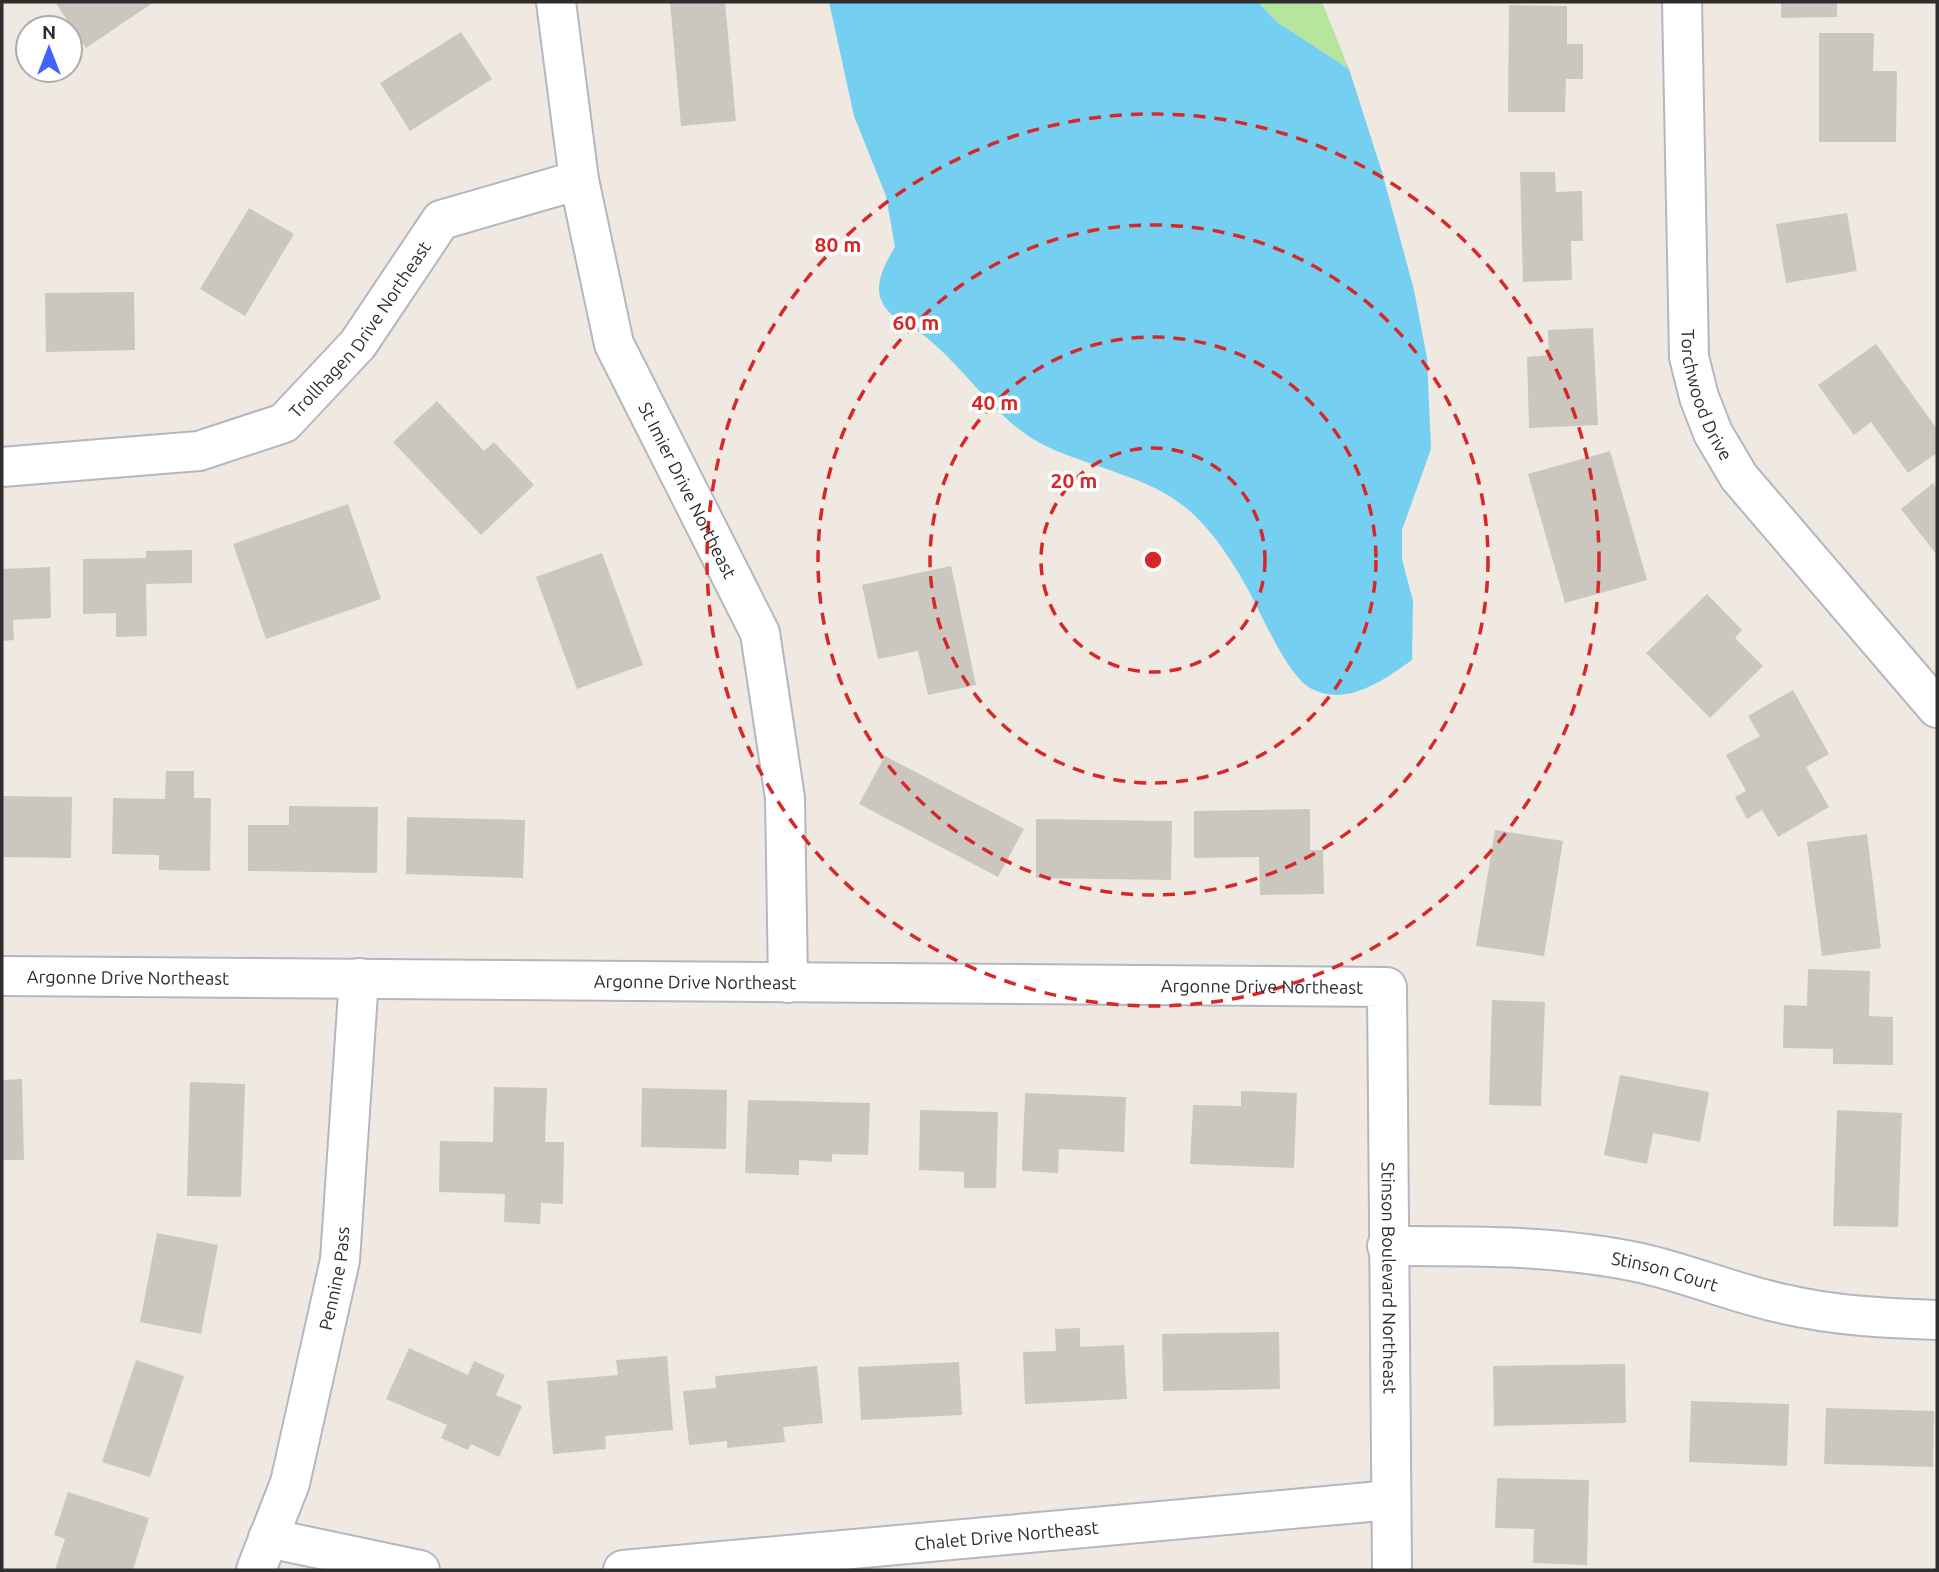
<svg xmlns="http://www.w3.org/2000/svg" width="1939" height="1572" viewBox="0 0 1939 1572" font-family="Ubuntu,sans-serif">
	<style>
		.green { fill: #b6e59e }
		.water { fill: #75cff0 }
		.building { fill: #cbc7bf }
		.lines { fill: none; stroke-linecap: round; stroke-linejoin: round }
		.minor-casing { stroke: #b4b7c1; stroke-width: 42 }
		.minor { stroke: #fff; stroke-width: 38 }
		.ring { fill: none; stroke: #d62828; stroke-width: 3.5; stroke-dasharray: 12 9 }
		.labels { text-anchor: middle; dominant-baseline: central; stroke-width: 7; stroke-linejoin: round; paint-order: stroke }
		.street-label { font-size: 18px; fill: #2e2e2e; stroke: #fff }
		.centre { fill: #d62828; stroke: #fff; stroke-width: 3.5 }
		.ring-label { font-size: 21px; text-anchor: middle; font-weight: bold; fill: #d62828; stroke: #fff; stroke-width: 7; stroke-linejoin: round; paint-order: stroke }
	</style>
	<rect width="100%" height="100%" fill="#efe9e1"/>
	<path class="green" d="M1258,2h64l27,67 -72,-47z"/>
	<path class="water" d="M829,2h429l19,20 72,47 33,103 32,118 13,68 4,91 -29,81v29l11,42 -1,59c-28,20 -66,48 -102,28 -22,-13 -47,-70 -59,-93 -20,-37 -45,-76 -80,-98 -33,-21 -86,-33 -123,-50 -51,-23 -82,-80 -126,-113 -14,-11 -32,-15 -40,-32 -9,-18 4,-40 13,-55l-9,-51 -32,-80z"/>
	<g class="building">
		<path d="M55,2h99l-68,46z"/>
		<path d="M670,2h55l11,119 -55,5z"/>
		<path d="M1781,2h56v15l-56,1z"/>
		<path d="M1509,5l58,1v38h16v35h-17l-1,33h-57z"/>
		<path d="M461,32l31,47 -82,52 -30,-48z"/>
		<path d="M1819,33h55l-1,38h24l-1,71h-77z"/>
		<path d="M1520,172h35l1,20 26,-1 1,50h-12l1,39 -49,2z"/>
		<path d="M249,208l45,26 -49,82 -45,-27z"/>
		<path d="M1847,213l10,58 -71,12 -10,-59z"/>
		<path d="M134,292l1,58 -89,2 -1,-59z"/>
		<path d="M1593,328l5,97 -69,3 -2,-71 22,-2 -1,-25z"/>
		<path d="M1876,344l61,85v24l-29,20 -37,-51 -17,13 -36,-50z"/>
		<path d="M437,401l47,50 10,-9 40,43 -53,50 -88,-93z"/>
		<path d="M1610,451l37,129 -82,23 -37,-129z"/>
		<path d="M1933,483l4,6v66l-36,-46z"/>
		<path d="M348,504l33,95 -115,40 -33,-95z"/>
		<path d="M192,550v33l-46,1 1,52 -31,1v-24l-33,1v-55l63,-1v-7z"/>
		<path d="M602,553l41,112 -66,24 -41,-112z"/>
		<path d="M951,566l25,119 -48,10 -10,-44 -40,8 -16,-74z"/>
		<path d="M50,567l1,51 -38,2 1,20 -12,1v-72z"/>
		<path d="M1707,594l35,36 -7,8 28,28 -53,52 -64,-65z"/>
		<path d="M1793,690l36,64 -23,13 23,40 -51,30 -16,-27 -15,9 -12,-22 11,-6 -20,-36 34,-19 -12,-20z"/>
		<path d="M885,756l139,73 -26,48 -139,-73z"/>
		<path d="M166,771h28v27h17l-1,73 -51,-1v-15l-47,-1 1,-56 52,1z"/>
		<path d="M2,796l70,1 -1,61 -69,-1z"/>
		<path d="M289,806l89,1 -1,66 -129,-2v-46h41z"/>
		<path d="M1310,809v41h13l1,44 -64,1 -1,-38 -65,1v-47z"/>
		<path d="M407,817l118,3 -2,58 -117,-4z"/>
		<path d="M1036,819l136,2 -1,59 -135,-2z"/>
		<path d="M1495,830l68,11 -19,115 -68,-10z"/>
		<path d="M1867,834l14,114 -59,8 -15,-114z"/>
		<path d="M1808,969l62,2 -1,45 24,1v48l-60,-1v-15l-50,-1 1,-43 23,1z"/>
		<path d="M1492,1000l53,2 -4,104 -52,-1z"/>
		<path d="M1620,1075l89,17 -9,50 -47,-9 -6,31 -43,-9z"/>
		<path d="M22,1079l2,81h-22v-80z"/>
		<path d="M190,1082l55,2 -4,113 -54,-1z"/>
		<path d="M494,1087l53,1 -2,54h19l-1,62 -22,-1 -1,21 -36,-2 1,-28 -66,-2 1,-51 53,1z"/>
		<path d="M642,1088l85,2 -1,59 -85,-2z"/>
		<path d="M1241,1091l56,2 -3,75 -104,-4 3,-59 48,1z"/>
		<path d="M1025,1093l101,4 -2,55 -65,-3 -1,24 -36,-2z"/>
		<path d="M748,1100l122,3 -2,52 -36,-1v8l-33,-2v15l-54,-2z"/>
		<path d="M920,1110l78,2 -2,76h-32v-16l-45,-2z"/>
		<path d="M1837,1110l65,3 -4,114 -65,-1z"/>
		<path d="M157,1233l61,12 -17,89 -61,-12z"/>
		<path d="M1080,1328v19l44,-2 3,54 -102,5 -2,-52 33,-1 -1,-22z"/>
		<path d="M1279,1332l1,57 -117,2 -1,-57z"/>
		<path d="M409,1348l59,27 6,-14 31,14 -9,20 26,11 -23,51 -28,-13 -3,6 -27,-12 6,-13 -61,-26z"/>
		<path d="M667,1356l6,74 -68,6 1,13 -53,5 -6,-73 71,-6 -2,-15z"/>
		<path d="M136,1360l48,16 -34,101 -48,-15z"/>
		<path d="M959,1362l3,53 -101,5 -3,-53z"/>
		<path d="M1625,1364l1,59 -132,3 -1,-60z"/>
		<path d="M817,1366l6,57 -40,4 2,15 -58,6v-7l-38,4 -6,-54 33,-3 -1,-12z"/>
		<path d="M1691,1401l98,3 -2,62 -98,-4z"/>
		<path d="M1826,1408l108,3 -1,56 -109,-3z"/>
		<path d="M1497,1478l92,2 -2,85 -54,-2 1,-34 -39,-1z"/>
		<path d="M68,1492l81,26 -16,52h-78l10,-31 -11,-4z"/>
	</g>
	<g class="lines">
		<defs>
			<g id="minor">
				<path id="s1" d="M556,2l23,178 35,164 146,289 25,165 3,185"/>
				<path id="s2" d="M1682,2l7,355 10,40 14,36 26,44 198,231"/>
				<path id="s3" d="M2,467l197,-16 85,-28 74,-79 83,-124 138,-40"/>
				<path id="s4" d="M2,976l1385,11 5,583"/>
				<path id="s5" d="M1387,1246c85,0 171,-1 254,17 49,11 95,31 143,41 51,12 101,14 153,16"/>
				<path d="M268,1538l152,32"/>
				<path id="s6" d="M256,1570l34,-87 50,-223 19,-282"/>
				<path id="s7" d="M623,1570l768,-70"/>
			</g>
		</defs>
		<use href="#minor" class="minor-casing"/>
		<use href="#minor" class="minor"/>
	</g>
	<g class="ring">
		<circle cx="1153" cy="560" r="112"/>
		<circle cx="1153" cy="560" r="223"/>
		<circle cx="1153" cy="560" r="335"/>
		<circle cx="1153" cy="560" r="446"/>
	</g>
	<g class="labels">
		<g class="street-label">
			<text stroke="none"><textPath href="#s3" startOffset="408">Trollhagen Drive Northeast</textPath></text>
			<text stroke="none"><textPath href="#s2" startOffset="396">Torchwood Drive</textPath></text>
			<text stroke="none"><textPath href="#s1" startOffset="511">St Imier Drive Northeast</textPath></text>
			<text stroke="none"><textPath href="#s4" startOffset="126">Argonne Drive Northeast</textPath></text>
			<text stroke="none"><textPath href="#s4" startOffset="693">Argonne Drive Northeast</textPath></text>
			<text stroke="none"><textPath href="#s4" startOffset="1260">Argonne Drive Northeast</textPath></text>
			<text stroke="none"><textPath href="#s5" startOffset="280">Stinson Court</textPath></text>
			<text stroke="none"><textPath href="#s6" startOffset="303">Pennine Pass</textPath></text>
			<text stroke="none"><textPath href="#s4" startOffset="1676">Stinson Boulevard Northeast</textPath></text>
			<text stroke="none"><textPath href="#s7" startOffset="385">Chalet Drive Northeast</textPath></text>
		</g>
	</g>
	<circle cx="1153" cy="560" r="10" class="centre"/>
	<g class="ring-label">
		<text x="838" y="252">80 m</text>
		<text x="916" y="330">60 m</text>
		<text x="995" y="410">40 m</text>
		<text x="1074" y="488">20 m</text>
	</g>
	<rect width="1939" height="1572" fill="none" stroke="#2e2e2e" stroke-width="7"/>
	<g transform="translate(49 49)"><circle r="33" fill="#ffffff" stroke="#ababab" stroke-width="2"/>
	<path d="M0-5L12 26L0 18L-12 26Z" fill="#4264fb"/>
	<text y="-10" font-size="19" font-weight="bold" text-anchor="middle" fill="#2e2e2e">N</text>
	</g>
</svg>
